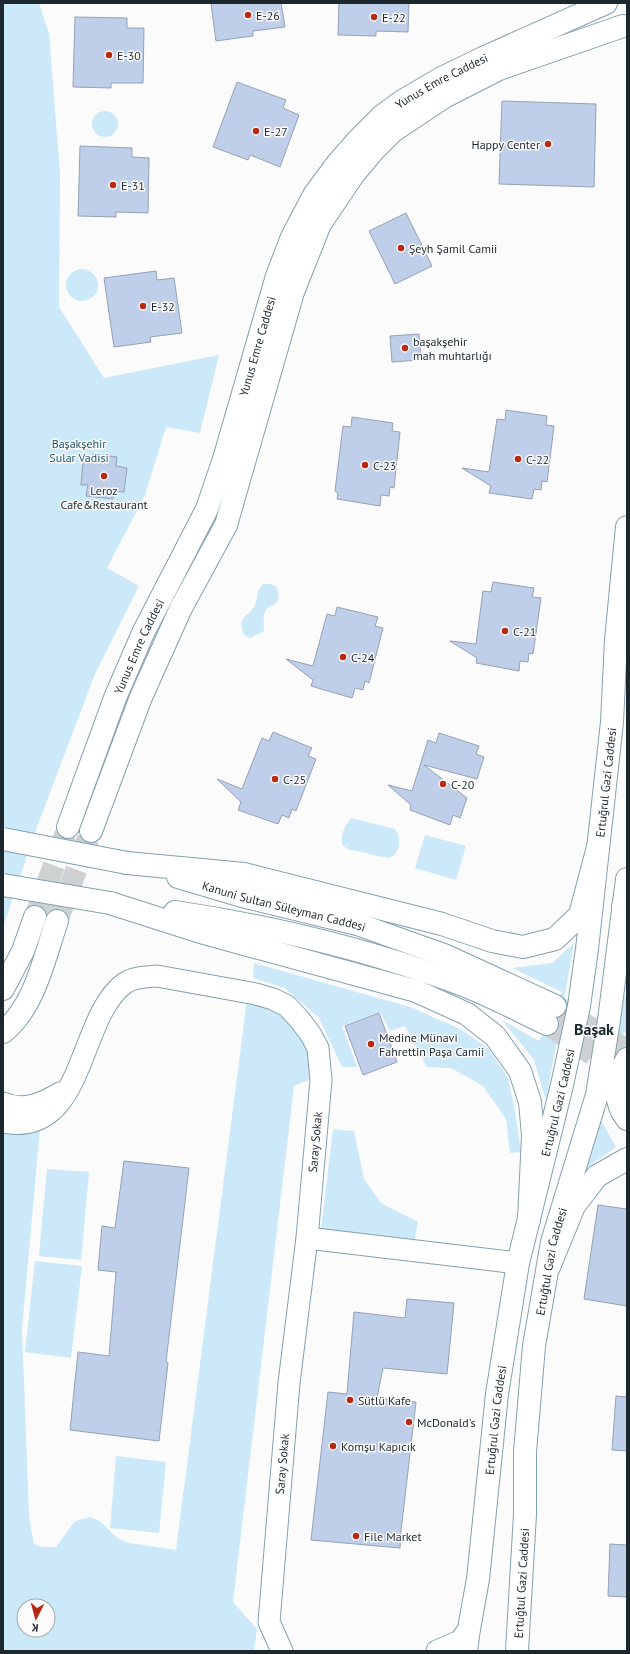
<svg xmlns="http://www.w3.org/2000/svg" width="630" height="1654" viewBox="0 0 630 1654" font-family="'PT Sans',sans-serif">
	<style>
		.green { fill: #cbe9f8; fill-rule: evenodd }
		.building { fill: #bfcee9; stroke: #94a1b9 }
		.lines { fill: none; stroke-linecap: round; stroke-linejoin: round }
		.secondary-tunnel { stroke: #ced1d2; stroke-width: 22; stroke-dasharray: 22 11; stroke-linecap: butt }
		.primary-tunnel { stroke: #ced1d2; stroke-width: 22; stroke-dasharray: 22 11; stroke-linecap: butt }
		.street-casing { stroke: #83a0af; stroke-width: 23 }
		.secondary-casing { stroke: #83a0af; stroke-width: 24 }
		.primary-casing { stroke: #83a0af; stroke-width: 24 }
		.street { stroke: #fff; stroke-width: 21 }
		.secondary { stroke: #fff; stroke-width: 22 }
		.primary { stroke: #fff; stroke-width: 22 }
		.primary-bridge-casing { stroke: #83a0af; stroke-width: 24; stroke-linecap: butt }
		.primary-bridge { stroke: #fff; stroke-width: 22 }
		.poi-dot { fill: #b62a13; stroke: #fbfbfb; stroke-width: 1.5 }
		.labels { text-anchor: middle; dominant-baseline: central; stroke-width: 3; stroke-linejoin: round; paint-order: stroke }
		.poi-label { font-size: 12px; fill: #1c282e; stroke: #fbfbfb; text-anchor: start }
		.street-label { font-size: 12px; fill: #1c282e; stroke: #fbfbfb }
		.park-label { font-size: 12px; fill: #225a73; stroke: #fbfbfb }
		.district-label { font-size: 16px; font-weight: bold; fill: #1c282e; stroke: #fbfbfb }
	</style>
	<rect width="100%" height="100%" fill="#fbfbfb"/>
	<g class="green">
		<path d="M3,3h36l10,31 11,139 -1,134 45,71 115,-23 -19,78 -34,-6 -21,68 -38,73 32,18 -44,88 -57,150 -35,103z"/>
		<circle cx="105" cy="124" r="13"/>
		<circle cx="82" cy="285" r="16"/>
		<path d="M263,584h8l6,3c6,23 -6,13 -12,25 -2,4 -1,13 -1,19l-14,7 -6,-3c-9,-21 8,-18 12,-33 2,-8 0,-11 7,-18z"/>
		<path d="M351,818l44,11 4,8v9l-4,9 -7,3 -41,-9 -5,-5c-1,-11 2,-17 9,-26z"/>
		<path d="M425,835l41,11 -10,34 -41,-12z"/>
		<path d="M574,943l-28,158 -12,-41 -32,-40 37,21 23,-49 -50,-24 40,-5z"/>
		<path d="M254,963l156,44 50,22 28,19 20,30 7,33 6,41 -11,1 -4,-34 -23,-33 -32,-18 -24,-1 -22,-41 -15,5 -10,-19 -38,14 15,41h-15l-23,-49 -34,-30 -32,-10z"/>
		<path d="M622,989l5,12v30l-15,11z"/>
		<path d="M247,1000l35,12 26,27 5,39 -19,8 -61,516 24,27 -3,22h-251v-525l37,3 -18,199 7,189 5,27 8,3h14l19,-26 15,-4 11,5 16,16 12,5 47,7zM24,1606h24v24h-24z"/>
		<path d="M598,1115l18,32 -31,22z"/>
		<path d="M333,1129l21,2 10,48 17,24 37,19 -4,20 -93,-13z"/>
		<path d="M47,1169l42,3 -8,88 -42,-4z"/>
		<path d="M35,1261l47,5 -11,92 -46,-6z"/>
		<path d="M116,1456l50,6 -7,71 -49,-5z"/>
	</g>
	<g class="building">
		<path d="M211,3h70l4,24 -32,4v5l-37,5z"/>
		<path d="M339,3h70l-1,29 -32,-1v5l-38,-1z"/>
		<path d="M75,17l52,1v10h17l-1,55h-32v5l-38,-1z"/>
		<path d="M237,82l49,18 -3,8 16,7 -19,52 -30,-12 -2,5 -35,-13z"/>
		<path d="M502,101l94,3 -2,83 -95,-3z"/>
		<path d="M80,146l52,2v9l17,1 -1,55 -32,-1v5l-38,-1z"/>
		<path d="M406,213l26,53 -37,18 -26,-53z"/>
		<path d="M156,271l1,9 17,-2 8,55 -32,4 1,5 -37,5 -10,-69z"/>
		<path d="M419,334l2,26 -29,2 -2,-26z"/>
		<path d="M506,410l41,6 -1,9 8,1 -7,56 -5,-1 -1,9 -7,-1 -2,10 -43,-6 2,-7 -29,-18 27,4 8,-53 8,1z"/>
		<path d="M352,417l41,6 -1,8 8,1 -6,56 -4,-1 -1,9 -8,-1 -1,11 -43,-7 1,-6 -3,-2 8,-65 8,1z"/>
		<path d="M93,454l24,3 -1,9 11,2 -3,24 -10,-1 -1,8 -27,-3 2,-11h-7l2,-23 9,1z"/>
		<path d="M493,582l41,6 -2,9 9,1 -8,56 -4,-1 -1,9 -8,-1 -1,10 -43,-8 1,-5 -27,-17 26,3 7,-53 8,1z"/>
		<path d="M337,607l41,10 -3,9 8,2 -14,55 -4,-2 -2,9 -8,-2 -3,10 -41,-12 2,-6 -27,-21 27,7 14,-52 8,2z"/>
		<path d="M273,732l39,16 -4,8 8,3 -20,52 -4,-2 -3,9 -7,-3 -4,9 -40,-14 3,-8 -24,-23 25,10 20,-51 7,3z"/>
		<path d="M439,733l40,13 -3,8 8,3 -7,22 -53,-14 43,33 -7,20 -7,-3 -3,10 -40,-15 1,-5 -23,-20 24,6 16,-51 8,3z"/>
		<path d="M379,1013l18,49 -34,13 -18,-49z"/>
		<path d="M124,1161l65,7 -23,194 2,1 -9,78 -89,-11 8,-78 31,4 7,-84 -18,-2 4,-44 13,2z"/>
		<path d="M598,1205l29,4v97l-43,-7z"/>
		<path d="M407,1299l47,4 -7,71 -64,-6 -6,30 39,4 -15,129 -1,17 -89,-8 17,-148 19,2 7,-82 51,6z"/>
		<path d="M616,1396l11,1v54l-15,-1z"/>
		<path d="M610,1544l17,1v52l-19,-1z"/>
	</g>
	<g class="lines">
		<g class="secondary-tunnel">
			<path d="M35,917l33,-90"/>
			<path d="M57,921l34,-90"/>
		</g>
		<g class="primary-tunnel">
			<path d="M555,1006l72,44"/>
			<path d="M547,1024l70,47"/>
		</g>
		<defs>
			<g id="street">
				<path d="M3,1103c21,9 38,1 57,-10"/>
				<path d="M3,1122c83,16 74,-105 122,-139 9,-6 21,-6 32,-7l99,18 17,5 14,7 13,14 11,15 7,13 3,32 -14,158 -18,145 -20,239 13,29"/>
				<path d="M307,1238l211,25"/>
				<path d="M437,1651l23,-10 9,-12"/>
			</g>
			<g id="secondary">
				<path id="s1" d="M68,827l47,-129 28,-65 64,-124 17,-50 53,-183 15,-39 22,-42 23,-31 21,-24 24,-24 22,-16 36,-21 43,-21 123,-55"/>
				<path d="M91,831l50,-134 40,-89 45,-83 67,-233 27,-68 33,-49 21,-25 19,-19 51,-34 55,-28 124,-43"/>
				<path d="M3,989l20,-38 12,-34"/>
				<path d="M3,1032c32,-25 41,-74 54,-111"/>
				<path id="s2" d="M466,1651l3,-22 9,-50 19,-185 21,-131 44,-178 17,-79 8,-57 25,-227 4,-82 11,-113"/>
				<path id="s3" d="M517,1651l8,-137v-62l9,-106 18,-104 45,-147 12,-75 18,-141"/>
			</g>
			<g id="primary">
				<path d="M127,863l117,11 198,50 50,17 31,6 32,-8 25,-24 18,-68"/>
				<path id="s4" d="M178,877l64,19 115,28 87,31 111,51"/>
				<path d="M110,903l94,30 212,58 51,23 28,22 25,35 10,31 3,33 -4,85"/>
				<path d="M623,906l4,14"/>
				<path d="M175,912c94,14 186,36 275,68 33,11 65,29 97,44"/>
				<path d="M627,1059c-12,19 -14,43 0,60"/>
				<path d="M549,1267l25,-61 23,-30 30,-17"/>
			</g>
		</defs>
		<use href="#street" class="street-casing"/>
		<use href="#secondary" class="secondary-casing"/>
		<use href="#primary" class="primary-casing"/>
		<use href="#street" class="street"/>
		<use href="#secondary" class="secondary"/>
		<use href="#primary" class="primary"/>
		<defs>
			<g id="primary-bridge">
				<path d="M3,839l124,24"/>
				<path d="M3,885l107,18"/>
			</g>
		</defs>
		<use href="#primary-bridge" class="primary-bridge-casing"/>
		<use href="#primary-bridge" class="primary-bridge"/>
	</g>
	<g class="poi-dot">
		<circle cx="248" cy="15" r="4"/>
		<circle cx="374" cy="17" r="4"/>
		<circle cx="109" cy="55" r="4"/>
		<circle cx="256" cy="131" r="4"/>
		<circle cx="548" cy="144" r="4"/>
		<circle cx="113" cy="185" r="4"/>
		<circle cx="401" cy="248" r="4"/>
		<circle cx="143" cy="306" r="4"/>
		<circle cx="405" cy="348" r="4"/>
		<circle cx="518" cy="459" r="4"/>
		<circle cx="365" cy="465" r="4"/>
		<circle cx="104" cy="476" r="4"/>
		<circle cx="505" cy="631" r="4"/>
		<circle cx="343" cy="657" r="4"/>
		<circle cx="275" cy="779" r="4"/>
		<circle cx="443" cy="784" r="4"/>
		<circle cx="371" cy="1044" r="4"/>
		<circle cx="350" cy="1400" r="4"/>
		<circle cx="409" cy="1422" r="4"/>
		<circle cx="333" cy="1446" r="4"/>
		<circle cx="356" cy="1536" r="4"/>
	</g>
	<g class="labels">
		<g class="poi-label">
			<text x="256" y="15">E-26</text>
			<text x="382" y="17">E-22</text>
			<text x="117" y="55">E-30</text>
			<text x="264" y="131">E-27</text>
			<text x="540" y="144" text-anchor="end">Happy Center</text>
			<text x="121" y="185">E-31</text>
			<text x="409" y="248">Şeyh Şamil Camii</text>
			<text x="151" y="306">E-32</text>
			<text x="413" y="341">başakşehir<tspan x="413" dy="14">mah muhtarlığı</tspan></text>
			<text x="526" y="459">C-22</text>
			<text x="373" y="465">C-23</text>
			<text x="104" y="490" text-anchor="middle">Leroz<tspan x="104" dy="14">Cafe&amp;Restaurant</tspan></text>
			<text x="513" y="631">C-21</text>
			<text x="351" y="657">C-24</text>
			<text x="283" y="779">C-25</text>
			<text x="451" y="784">C-20</text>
			<text x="379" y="1037">Medine Münavi<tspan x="379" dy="14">Fahrettin Paşa Camii</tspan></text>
			<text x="358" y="1400">Sütlü Kafe</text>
			<text x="417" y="1422">McDonald's</text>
			<text x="341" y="1446">Komşu Kapıcık</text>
			<text x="364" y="1536">File Market</text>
		</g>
		<g class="street-label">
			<text stroke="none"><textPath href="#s1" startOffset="854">Yunus Emre Caddesi</textPath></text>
			<text stroke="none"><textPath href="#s1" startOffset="518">Yunus Emre Caddesi</textPath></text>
			<text stroke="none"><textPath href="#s1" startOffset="194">Yunus Emre Caddesi</textPath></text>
			<text stroke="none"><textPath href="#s2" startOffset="881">Ertuğrul Gazi Caddesi</textPath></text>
			<text stroke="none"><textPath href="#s4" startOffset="110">Kanuni Sultan Süleyman Caddesi</textPath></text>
			<text stroke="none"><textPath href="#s2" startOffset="557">Ertuğrul Gazi Caddesi</textPath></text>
			<text transform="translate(315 1142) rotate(-85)">Saray Sokak</text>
			<text stroke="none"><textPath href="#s3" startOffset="392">Ertuğtul Gazi Caddesi</textPath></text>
			<text stroke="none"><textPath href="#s2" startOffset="233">Ertuğrul Gazi Caddesi</textPath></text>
			<text transform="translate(282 1464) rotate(-85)">Saray Sokak</text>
			<text stroke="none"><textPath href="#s3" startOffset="68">Ertuğtul Gazi Caddesi</textPath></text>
		</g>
		<g class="park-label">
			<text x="79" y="443">Başakşehir<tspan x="79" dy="14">Sular Vadisi</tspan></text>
		</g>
		<g class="district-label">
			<text x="594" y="1029">Başak</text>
		</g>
	</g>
	<rect width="630" height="1654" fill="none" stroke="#1c282e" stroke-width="8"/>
	<g transform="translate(36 1618) rotate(186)"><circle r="19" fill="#fbfbfb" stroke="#a2a7a9"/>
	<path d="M0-3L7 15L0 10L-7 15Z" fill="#b62a13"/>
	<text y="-6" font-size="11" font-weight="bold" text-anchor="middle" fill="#1c282e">K</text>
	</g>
</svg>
